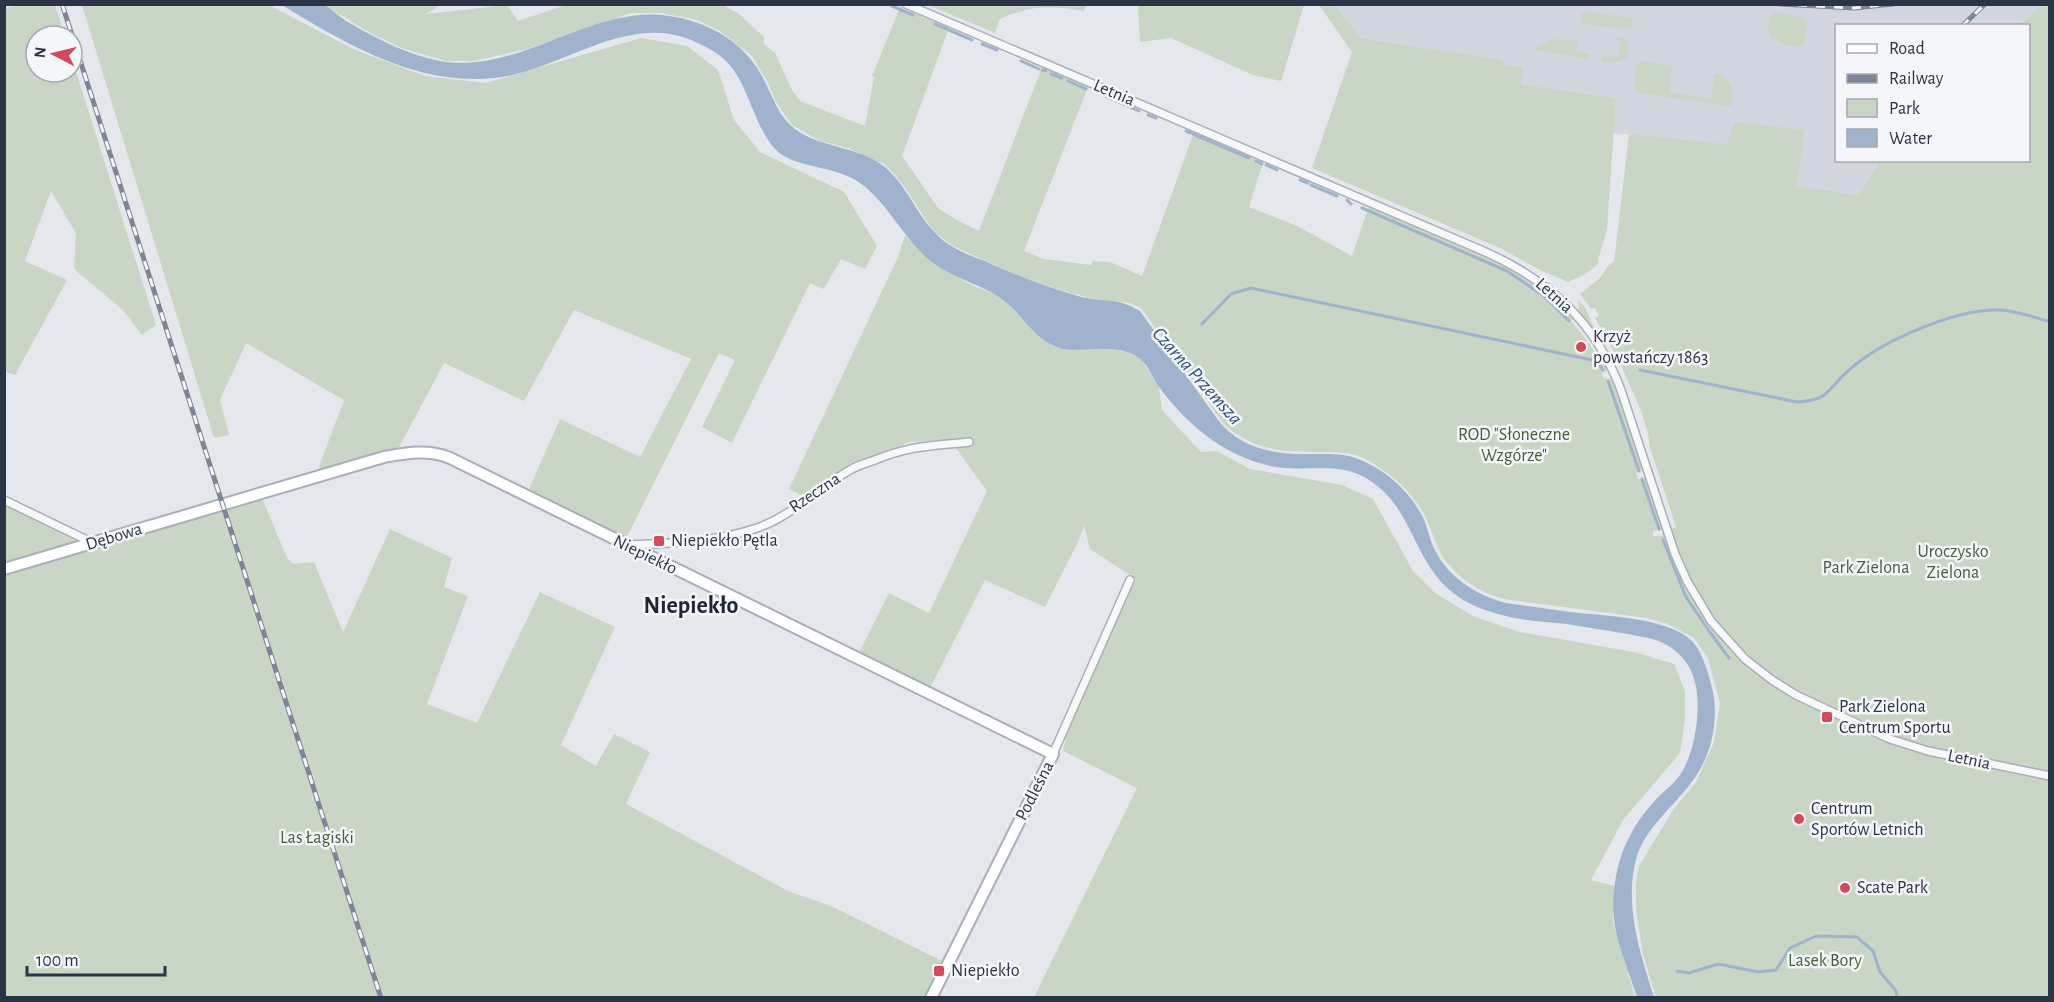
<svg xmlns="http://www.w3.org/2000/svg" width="2054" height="1002" viewBox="0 0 2054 1002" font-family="'Alegreya Sans',sans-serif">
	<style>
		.built { fill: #d2d6de }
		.green { fill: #c9d6c5 }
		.water { fill: #9fb4cc }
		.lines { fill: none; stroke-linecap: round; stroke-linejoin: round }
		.stream { stroke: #9fb4cc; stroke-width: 3 }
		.street-casing { stroke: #a9aeb7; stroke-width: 10 }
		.secondary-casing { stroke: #a9aeb7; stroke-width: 14 }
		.street { stroke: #f7f8fa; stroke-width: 7 }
		.secondary { stroke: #fff; stroke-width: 10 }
		.rail-casing { stroke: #7d8696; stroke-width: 5 }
		.rail { stroke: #f4f6f9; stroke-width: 3; stroke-dasharray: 9; stroke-linecap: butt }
		.poi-dot { fill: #d1495b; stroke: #f4f6f9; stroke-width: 2 }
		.labels { text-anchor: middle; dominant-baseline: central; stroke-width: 5; stroke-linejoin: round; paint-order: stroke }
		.street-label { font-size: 18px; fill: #2b3445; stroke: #f4f6f9 }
		.poi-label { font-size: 18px; fill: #2b3445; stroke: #f4f6f9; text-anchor: start }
		.park-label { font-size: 18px; fill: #3f6138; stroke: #f4f6f9 }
		.water-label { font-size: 20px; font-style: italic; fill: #34527a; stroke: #f4f6f9 }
		.district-label { font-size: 24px; font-weight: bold; fill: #1d2536; stroke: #f4f6f9 }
	</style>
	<rect width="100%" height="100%" fill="#e4e7ec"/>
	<path class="built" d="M1336,5h705l-22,20 -183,1v134l44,1 -21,34 -62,-9 8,-56 -77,14 -115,-11 3,-35 -95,-14 -19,-20v-4l-142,-22z"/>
	<g class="green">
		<path d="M28,4l27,1 10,31h-29v36h36v-13l84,266 -14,10 -19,-25 -49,-41 2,-36 -25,-42 -26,70 42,19 -52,95 -11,-4v-363z"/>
		<path d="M82,5h187l84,44 72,27 61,7 155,-45 46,8 31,24 16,50 26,32 84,40 33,54 -12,23 -24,-10 -17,30 -14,-6 -78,160 -30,-16 33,-67 -16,-7 -94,188 -97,-50 32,-72 80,38 51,-98 -117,-49 -50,91 -80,-38 -47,88 -80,21 27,-72 -98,-57 -26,57 9,35 -15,3z"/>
		<path d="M325,5h115l-14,9 81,-9 11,16 48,-16h156l16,8 26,24v7l11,9 17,37 8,11 65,25 9,-49 -2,-1 28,-69 49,21 -47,128 36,52 17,11 24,12 63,-164 46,20 -64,164 20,8 47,6 2,-4 17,1 32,14 52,-144 69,30 -14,45 48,19 55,30 17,-50c70,30 152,55 204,113l-2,2 16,20 -7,5v2l9,-5 7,12 3,-1 9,16 -6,3 1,5 9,1 31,90 -7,4 2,6 8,-1 17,52 -10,1v5h10l-1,-3 14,-6 -26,-79 -2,-15 -8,-25 -20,-45 -25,-45 4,-2 -4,-8 -4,1 -11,-15 20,-16 9,-13 5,-3 15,-128 98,10 7,-22 71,8 -8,56 62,9 21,-34 148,-1v-134l-9,-1 22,-20h8v992h-393l-13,-42 -7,-45v-27l3,-17 34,-56 23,-28 18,-40 6,-39 -12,-45 -14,-20 -26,-14 -21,-6 -137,-18c-22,-4 -44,-16 -59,-33 -14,-13 -18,-36 -27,-53 -9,-16 -24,-33 -40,-43 -7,-5 -15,-11 -23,-14 -12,-5 -28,-5 -41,-5 -39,0 -66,-1 -97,-29l-82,-115 -11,-5 -40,-5 -30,-8 -37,-12 -70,-32 -19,-14 -30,-46 -18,-21 -38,-17 -28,-7 -28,-16 -16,-23 -9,-21 -15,-25 -32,-25 -23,-11 -36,-7h-30l-103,36 -55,12h-26l-43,-12 -36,-17z"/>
		<path d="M928,5h158l-2,6c-33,-6 -53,-6 -84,8l-5,14z"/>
		<path d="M1135,5l169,-1v1l-23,76 -28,-6 -82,-37 -31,4 -2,-36z"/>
		<path d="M1319,5h17l24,33 143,22 -1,4 21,4 -2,16 95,14 -9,131 -9,31 1,2c-8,11 -18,14 -31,20l-28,-12 -40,-22 -188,-80 40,-116z"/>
		<path d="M1586,11l43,7 4,3v4l-5,4 -45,-5 -3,-5 1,-4z"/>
		<path d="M1777,12l22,5 8,4 -2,19 -2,6h-13l-19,-8c-5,-8 -4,-18 1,-25z"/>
		<path d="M1616,37h7c7,8 7,13 3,22l-12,4 -12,-2v-6l16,2 2,-16 -4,-1z"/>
		<path d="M1553,39l25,2 -2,11 14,2 -1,5 -57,-10z"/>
		<path d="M1642,61l28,4 2,2 -2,25 41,7 4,-25h5c12,7 13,17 12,30l-1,2 -93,-13 -4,-5 2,-24z"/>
		<path d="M905,235l28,29 38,21 21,8 14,9 28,29 20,16 15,2 42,-1 18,5 12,6 18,28 3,23 39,42 16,-1 33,18 92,16 31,14 40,72 22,22 38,23 46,16 115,20 40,12 11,27v27l-5,35 -57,67 -32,60 23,6 -1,36 22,75h-601l103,-209 -74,-37 5,-24 68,-148 -46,-30 -6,-23 -7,18 -32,63 -60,-27 -56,110 -70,-37 30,-60 40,20 58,-122 -37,-51 -40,2 -40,15 -67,39 -14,-7 109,-232z"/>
		<path d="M1578,300l8,9 10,24 -17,-21z"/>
		<path d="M262,498l25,60 6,6 21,-2 29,70 47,-103 62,29 -8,29 24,9 -41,108 50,19 63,-131 75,35 -54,118 35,21 18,-32 36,18 -24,52 162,87 43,15 113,56 -18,36 -921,-1 -1,-423z"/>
		<path d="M5,503l75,39 -75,22z"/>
	</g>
	<path class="water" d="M282,5c12,-1 28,-4 40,-1 8,3 17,12 24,17 31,18 65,36 101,41 78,9 147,-58 222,-46 42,6 79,28 97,68 8,16 14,34 29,45 27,20 66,17 91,39 27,24 34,60 67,79 10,6 21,10 32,14 30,14 61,26 93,35 25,7 37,0 62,15l78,109c23,30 60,35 95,34 15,0 31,-1 45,5 26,10 48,29 62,53 7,10 8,23 13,34 13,30 42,49 73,57 21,3 43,6 64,9 32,4 98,5 122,29 12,13 17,35 21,51 5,26 0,56 -14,79 -18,31 -53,53 -63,88 -12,47 4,94 18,138h-17c-7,-22 -21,-56 -23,-78 -2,-17 0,-36 4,-52 5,-22 18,-45 33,-62 9,-11 21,-19 29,-30 16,-23 23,-73 13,-99 -4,-13 -14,-24 -26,-31 -11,-7 -26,-8 -39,-11 -21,-3 -41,-7 -61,-10 -20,-2 -42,-3 -61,-8 -36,-8 -63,-24 -81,-57 -14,-24 -22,-50 -43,-69 -33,-30 -59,-19 -97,-22 -17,-1 -34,-7 -49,-14 -31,-15 -57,-40 -77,-67 -8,-11 -11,-25 -25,-32 -27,-14 -59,1 -80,-9 -19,-8 -31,-29 -46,-42 -22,-20 -56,-24 -80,-45 -24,-21 -43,-59 -68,-76 -24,-18 -66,-14 -85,-34 -23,-26 -26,-66 -50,-89 -9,-9 -25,-16 -36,-21 -65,-24 -125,29 -188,38 -79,12 -154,-32 -219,-72z"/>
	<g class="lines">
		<g class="stream">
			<path d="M892,6l21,9"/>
			<path d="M935,24l12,5"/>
			<path d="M949,30l23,10"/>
			<path d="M982,44l15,6"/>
			<path d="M1021,61l18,8"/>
			<path d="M1042,70l4,1"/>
			<path d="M1051,74l11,4"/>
			<path d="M1068,81l18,8"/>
			<path d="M1107,97l32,14"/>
			<path d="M1148,115l8,3"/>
			<path d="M1186,131l5,2"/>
			<path d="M1193,134l56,24"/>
			<path d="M1256,161l6,3"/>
			<path d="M1266,165l11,5"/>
			<path d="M1300,180l8,3"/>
			<path d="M1311,185l26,11"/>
			<path d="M1347,200l4,4"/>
			<path d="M1362,208l145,63 37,25 25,25"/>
			<path d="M1202,324l29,-30 20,-6 346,73 6,9"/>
			<path d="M1640,370l157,32c34,-2 29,-12 52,-32 32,-29 108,-62 151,-60 17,1 34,7 50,12"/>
			<path d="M1608,381l31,90"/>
			<path d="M1642,479l17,50"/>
			<path d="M1663,540l23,57 23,34 20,27"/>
			<path d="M1677,971l12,2 29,-9 40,8 18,-2 14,-22 26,-12 41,1 16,14 7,21 16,19 1,7"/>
		</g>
		<defs>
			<g id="street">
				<path d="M906,4l575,246c67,29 114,71 140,140l54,164 12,27 24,40 34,38 27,21 24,15 94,44 38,12 122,25"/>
				<path d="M4,500l89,43"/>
				<path d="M629,545c43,-2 87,-3 128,-17 35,-12 61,-40 93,-58 8,-5 17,-7 25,-10 36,-15 58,-14 94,-18"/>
				<path d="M1053,754l77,-174"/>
			</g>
			<path id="secondary" d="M4,569l380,-112c23,-4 44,-8 66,1l603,296 -122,244"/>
		</defs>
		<use href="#street" class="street-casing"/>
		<use href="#secondary" class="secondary-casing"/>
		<use href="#street" class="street"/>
		<use href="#secondary" class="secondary"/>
		<defs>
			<g id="rail">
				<path d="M62,4l319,994"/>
				<path d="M1780,4l74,4 39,-4"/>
				<path d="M1962,26l23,-22"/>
			</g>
		</defs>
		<use href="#rail" class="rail-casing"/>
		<use href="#rail" class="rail"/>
	</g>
	<g class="poi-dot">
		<circle cx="1581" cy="347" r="6"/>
		<rect x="653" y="535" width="12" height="12" rx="3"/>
		<rect x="1821" y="711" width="12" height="12" rx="3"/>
		<circle cx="1799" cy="819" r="6"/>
		<circle cx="1845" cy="888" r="6"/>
		<rect x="933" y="965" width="12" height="12" rx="3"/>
	</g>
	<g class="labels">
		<g class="street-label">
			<text transform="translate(1114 93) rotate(23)">Letnia</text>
			<text transform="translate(1554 296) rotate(42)">Letnia</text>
			<text transform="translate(815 493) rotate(-34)">Rzeczna</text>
			<text transform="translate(114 537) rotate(-17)">Dębowa</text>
			<text transform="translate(645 555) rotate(26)">Niepiekło</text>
			<text transform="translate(1969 760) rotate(12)">Letnia</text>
			<text transform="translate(1035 791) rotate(-63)">Podleśna</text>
		</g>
		<g class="poi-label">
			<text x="1593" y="337">Krzyż<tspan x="1593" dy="21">powstańczy 1863</tspan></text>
			<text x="671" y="541">Niepiekło Pętla</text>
			<text x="1839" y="707">Park Zielona<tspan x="1839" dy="21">Centrum Sportu</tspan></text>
			<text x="1811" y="809">Centrum<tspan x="1811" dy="21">Sportów Letnich</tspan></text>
			<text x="1857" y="888">Scate Park</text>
			<text x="951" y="971">Niepiekło</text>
		</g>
		<g class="park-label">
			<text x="1514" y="435">ROD "Słoneczne<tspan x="1514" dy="21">Wzgórze"</tspan></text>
			<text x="1953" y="552">Uroczysko<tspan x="1953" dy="21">Zielona</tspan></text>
			<text x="1866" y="568">Park Zielona</text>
			<text x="317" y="838">Las Łagiski</text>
			<text x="1825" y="961">Lasek Bory</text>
		</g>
		<g class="water-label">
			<text transform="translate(1197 376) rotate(48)">Czarna Przemsza</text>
		</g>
		<g class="district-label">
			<text x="691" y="606">Niepiekło</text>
		</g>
	</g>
	<rect width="2054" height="1002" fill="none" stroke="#2b3445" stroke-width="12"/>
	<rect x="1835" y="24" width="195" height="138" fill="#f4f6f9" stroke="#a4a8b1" stroke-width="1.5"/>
	<rect x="1847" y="44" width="30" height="9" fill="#ffffff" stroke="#a4a8b1" stroke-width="1.5"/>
	<text x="1889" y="54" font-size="18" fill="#2b3445">Road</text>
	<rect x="1847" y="74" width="30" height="9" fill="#7d8696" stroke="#a4a8b1" stroke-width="1.5"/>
	<text x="1889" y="84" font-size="18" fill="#2b3445">Railway</text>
	<rect x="1847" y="99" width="30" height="18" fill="#c9d6c5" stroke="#a4a8b1" stroke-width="1.5"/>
	<text x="1889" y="114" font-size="18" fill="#2b3445">Park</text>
	<rect x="1847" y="129" width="30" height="18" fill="#9fb4cc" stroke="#a4a8b1" stroke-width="1.5"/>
	<text x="1889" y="144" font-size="18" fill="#2b3445">Water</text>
	<g transform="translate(54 54) rotate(277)"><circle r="28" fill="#f4f6f9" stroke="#a4a8b1" stroke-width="1.5"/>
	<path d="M0-4.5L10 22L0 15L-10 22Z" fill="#d1495b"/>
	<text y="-9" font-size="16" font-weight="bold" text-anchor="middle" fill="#2b3445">N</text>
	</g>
	<path d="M27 966v9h138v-9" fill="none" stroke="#2b3445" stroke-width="3"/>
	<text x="36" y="966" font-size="18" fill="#2b3445" stroke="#f4f6f9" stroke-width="4.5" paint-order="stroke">100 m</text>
</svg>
